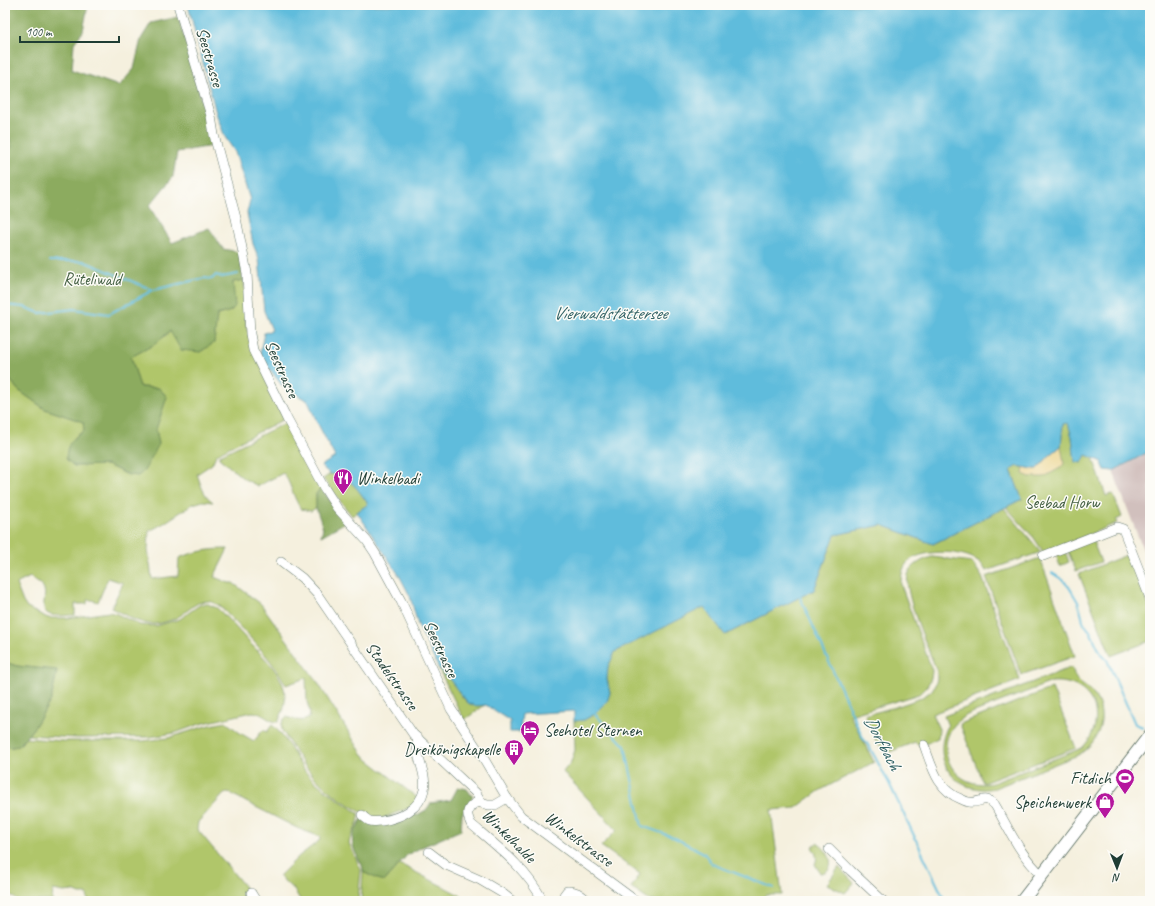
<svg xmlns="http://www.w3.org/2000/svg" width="1155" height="906" viewBox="0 0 1155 906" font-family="Caveat,sans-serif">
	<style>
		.industrial { fill: #d1c0bd }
		.green { fill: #b0c66b; stroke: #688250; fill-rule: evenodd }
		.forest { fill: #8cab5f; stroke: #56744a }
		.sand { fill: #eeda9e; stroke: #868c69 }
		.water { fill: #5ebcdc; stroke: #3e7c88 }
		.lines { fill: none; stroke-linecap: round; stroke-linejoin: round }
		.stream { stroke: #5ebcdc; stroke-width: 2 }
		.minor-casing { stroke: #6a7c70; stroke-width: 10 }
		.major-casing { stroke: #6a7c70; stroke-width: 14 }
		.minor { stroke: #fff; stroke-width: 9 }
		.major { stroke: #fff; stroke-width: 12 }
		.labels { text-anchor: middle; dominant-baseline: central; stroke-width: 3; stroke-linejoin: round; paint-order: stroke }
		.street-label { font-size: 17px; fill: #1f3d34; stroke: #fdfcf7 }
		.park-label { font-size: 17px; fill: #435f42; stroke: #fdfcf7 }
		.poi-label { font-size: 17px; fill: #1f3d34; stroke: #fdfcf7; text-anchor: end }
		.water-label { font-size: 18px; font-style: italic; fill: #326366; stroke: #fdfcf7 }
	</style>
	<rect width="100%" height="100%" fill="#fdfcf7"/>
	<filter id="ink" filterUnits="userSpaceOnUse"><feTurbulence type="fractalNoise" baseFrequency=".025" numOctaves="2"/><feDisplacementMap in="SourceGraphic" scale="8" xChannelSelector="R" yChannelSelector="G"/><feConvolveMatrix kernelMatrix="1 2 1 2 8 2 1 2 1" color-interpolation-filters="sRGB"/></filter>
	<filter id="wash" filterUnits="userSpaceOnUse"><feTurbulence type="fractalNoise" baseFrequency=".012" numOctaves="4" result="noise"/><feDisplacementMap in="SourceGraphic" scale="16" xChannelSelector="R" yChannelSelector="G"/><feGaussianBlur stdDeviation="0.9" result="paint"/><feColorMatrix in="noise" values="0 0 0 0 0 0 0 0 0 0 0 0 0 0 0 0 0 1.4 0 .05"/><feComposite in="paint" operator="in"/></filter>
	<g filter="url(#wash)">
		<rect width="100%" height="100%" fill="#f5f0de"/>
		<path class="industrial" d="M1150,451v117l-37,-97z"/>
		<g class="green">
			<path d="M5,123l7,25 -7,5z"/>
			<path d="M244,280l2,46 38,93 -62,32 -6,4 -4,9 -15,10c4,11 6,21 16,28l-10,-1 -10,3 -32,21 -12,6 -1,19 4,29 26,-3 1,-18c17,-7 31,-9 49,-9l-14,28 15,6h4l28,21 57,79 43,69 6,7 52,40 -7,8 -35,13c-24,-11 -51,-28 -68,-49 -10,-12 -18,-26 -26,-39 -3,-6 -1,-11 3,-15 8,2 15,6 23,1l1,-6 -3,-10 -1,-24 -20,7c-16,-30 -43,-54 -66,-79 -18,-11 -24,-1 -39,9 -7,5 -18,8 -26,9 -16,1 -30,-10 -44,-16l12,-25 -15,-5 -10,24 -6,-2h-5v4h-12v11c-8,0 -30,4 -31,-7 -1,-6 2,-13 0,-19 -2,-5 -10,-8 -14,-12l-14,7 7,18 4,6 21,10h20l41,-6 8,2 23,11 16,1 24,-7 18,-13 4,-2h6l9,4c11,10 21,22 31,33 19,20 45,40 35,70 -2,4 -3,8 -5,11 -10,0 -15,-10 -26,-10l-52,12 -25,9 -25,4 -73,1 -49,-3 7,-9 16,-26 6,-29 -40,-5 -12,-4v-289l13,17 27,19 39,13v9l-8,5 -2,30 33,-1 21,10 31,-31 -3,-15 11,-32 -8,-9 -19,-1 -9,-30 24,-13 16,-13 29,21 14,-9 3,-28 14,-4 2,-29z"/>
			<path d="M1068,423l4,14 3,25 11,-7 7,3 13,38 7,-2 9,23 -6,3 1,3 -73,30 -10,-15 -28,-31 16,-8 -11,-29 6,-4 17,3h4l11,-13 12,-10 2,-22z"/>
			<path d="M283,424h4l34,64 -5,6v14l-5,3 -10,-2c-7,-9 -12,-31 -18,-36l-25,13 -14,-7 -25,-21 1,-3z"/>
			<path d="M330,474c19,-1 29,17 38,30l-16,12 -29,-37z"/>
			<path d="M1004,508l37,44 -55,19c-2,-3 -4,-8 -8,-10 -16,-11 -52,-12 -68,-1 -8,6 -9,17 -9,25l31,85c0,11 -5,17 -13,24l-69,21 24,47 -55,29 -23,17 -25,2 11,85h-17l-1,6h-114l-19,-13 9,-14 -39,-28 16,-16 -54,-58 8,-10 4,-12 -1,-29 10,-1 11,-6 12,-12 3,-9 -3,-14 1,-12 7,-15 89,-46 21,29 89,-45 21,-55 47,-10 51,19z"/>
			<path d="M1092,539l9,23 -25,9 -9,-22z"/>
			<path d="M1065,551l4,11 -9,4 -4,-11z"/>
			<path d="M1129,554l21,56v31l-39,15 -32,-82z"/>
			<path d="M932,557l40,5 10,15 38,103 -88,34 7,15 -1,9 -17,8 -6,-4 -28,11 -10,-11 -12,-27c15,-4 58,-14 67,-25 5,-7 6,-13 4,-21 -7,-19 -33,-76 -28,-94 2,-9 15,-16 24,-18z"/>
			<path d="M1040,558l35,98 -54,19 -35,-98z"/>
			<path d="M438,667c12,7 22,32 32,37 5,3 10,1 15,1l-21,15z"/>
			<path d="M1072,667c1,4 3,11 6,14 5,5 11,7 16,14 15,21 5,48 -16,60l-83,33c-38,8 -66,-27 -47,-62l-4,-10zM1052,682c40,-3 58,37 30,66l-89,35c-46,9 -66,-49 -24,-69z"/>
			<path d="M1052,688l24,60 -93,35 -23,-59z"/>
			<path d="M226,722l14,11 14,8 9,-11 4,2 5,-7c12,9 23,32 32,45 15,18 36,30 55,44 1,10 -8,19 -10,29l12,27 -3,31h-57l-7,-11 -15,-14 20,-20 20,-15 2,-4 -22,-8 -53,-27 -14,-8 -5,-1 -3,1 -26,28 -1,7 48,58v6l6,8h-163l-1,-7h-7l-7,-3 -9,1 -11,-2 -1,11h-34l-13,-11v-142l14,-2 6,-8 38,3h80l16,-2 9,-1 38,-12z"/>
			<path d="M817,843c3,2 6,4 8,7 7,8 9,22 -5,23l-5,-9c3,-6 1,-11 -3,-17z"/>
			<path d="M400,864l71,37h-110l2,-29 21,10z"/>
			<path d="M839,867l15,16 -9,10 -18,-9z"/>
		</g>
		<g class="forest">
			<path d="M5,5h83l-5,26 -9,12 -2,27 47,16 15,-17 7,-30 10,-16 27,-6 12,38 23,91 -36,6 -4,25 -24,29 23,37 37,-15 14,21 16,3 5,28 -11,2 2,24 -4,5 -14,4 -3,28 -14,9 -19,-2 -11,-19 -15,13 -24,13 9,30 19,1 8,9 -11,32 3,15 -15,27 -6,5 -9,-1 -22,-10 -33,1 -8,-7c1,-16 5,-19 18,-28l-1,-9 -38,-13 -27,-19 -13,-17v-220l7,-6 -7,-24z"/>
			<path d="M321,488l25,34 -25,14 2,-8 -7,-20v-14z"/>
			<path d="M5,662l12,4 40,4 -6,30 -16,26 -16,20 -14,2z"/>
			<path d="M458,787l9,2 6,8 -11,17 -1,16 -39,17 -15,8 -23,27 -21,-10c0,-6 -2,-9 -5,-14 -10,-19 -5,-24 5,-41l5,4 39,-7 10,1 9,-5 5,-7 20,-3z"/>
		</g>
		<path class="sand" d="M1061,446l3,17 -2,4 -18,10h-14l-7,-3 1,-7 10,2h3l12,-13z"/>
		<path class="water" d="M188,5h962v446l-37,20 -8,-1 -4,-9 -15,-6 -4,8 -7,-1 -3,-25 -4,-14 -5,1 -2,22 -12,10 -12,13h-3l-17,-3 -6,4 11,29 -89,45 -51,-19 -47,10 -21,55 -89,45 -21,-28 -89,45 -7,15 -1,12 3,14 -3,9 -12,12 -11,6 -10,1v-10l-52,3 -2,18h-10v-11l-24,-16 -10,1 -8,-3 -18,-23 -12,-13 -20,-42 -8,-29 -11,-21 -42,-63 11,-8c-9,-13 -19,-30 -38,-30l-9,-8 14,-9 -18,-35 -9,-21 -25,-14 -14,-19 -6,-4 -3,-11 4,-20 8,-3 -8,-19 -5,-52 -6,-15 -6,-31 3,-13 -15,-48 -10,-15 -9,-24z"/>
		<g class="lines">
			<g class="stream">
				<path d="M50,261h33l70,29"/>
				<path d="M5,305l19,2 16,6 34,-4 35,5 44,-24 51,-12 8,1 4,-4 6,2 16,-3"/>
				<path d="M1052,573l11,7 6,7 9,15 6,22 6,7 11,23 6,6 28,64 8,3"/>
				<path d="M800,597l63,141c11,14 17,30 26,45l56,118"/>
				<path d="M595,714l30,32 17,80 31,11 31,16 8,11 62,24"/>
			</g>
		</g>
	</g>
	<g filter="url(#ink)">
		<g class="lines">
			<defs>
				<g id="minor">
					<path d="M178,5l33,111 3,19 22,83 11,55 3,61 3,16 34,69 36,67 14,22 30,33 8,12 26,48 50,108 33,50 23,39 14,18 115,85"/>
					<path d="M1043,556l74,-29 6,2 27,69"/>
					<path d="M281,562l21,16 15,16 96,140 63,59 6,10"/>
					<path d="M924,745c8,21 13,45 37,54 2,1 6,3 8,3 12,2 15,-8 26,3 14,24 26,52 47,70"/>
					<path d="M507,798l-12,7h-7l-11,-3c-11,6 -11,12 -6,22 28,24 55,44 72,77"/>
					<path d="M362,815c2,2 5,5 8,6 3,1 8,0 12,0 18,-3 38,-12 42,-31 4,-18 -11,-35 -6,-52"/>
					<path d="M829,849l22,22 32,30"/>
					<path d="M429,852l17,13 34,15 22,13 10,8"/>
					<path d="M251,893l5,8"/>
					<path d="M562,901l2,-6 3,-4c9,-1 14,4 21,10"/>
				</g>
				<path id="major" d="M1022,901l128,-166"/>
			</defs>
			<use href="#minor" class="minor-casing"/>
			<use href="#major" class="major-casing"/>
			<use href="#minor" class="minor"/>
			<use href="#major" class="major"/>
		</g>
	</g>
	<defs>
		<symbol id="restaurant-pin" viewBox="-11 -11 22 30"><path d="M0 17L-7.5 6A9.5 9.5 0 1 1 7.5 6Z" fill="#b5179e" stroke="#fdfcf7"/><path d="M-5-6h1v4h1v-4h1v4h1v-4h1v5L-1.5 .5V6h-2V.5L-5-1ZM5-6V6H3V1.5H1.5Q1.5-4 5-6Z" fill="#fff"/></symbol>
		<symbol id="hotel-pin" viewBox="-11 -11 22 30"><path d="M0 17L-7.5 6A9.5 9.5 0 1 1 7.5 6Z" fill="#b5179e" stroke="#fdfcf7"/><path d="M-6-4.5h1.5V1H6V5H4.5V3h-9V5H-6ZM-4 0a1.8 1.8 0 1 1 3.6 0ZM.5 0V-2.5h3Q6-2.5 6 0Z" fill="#fff"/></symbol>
		<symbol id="building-pin" viewBox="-11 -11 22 30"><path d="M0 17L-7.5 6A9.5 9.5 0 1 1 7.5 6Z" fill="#b5179e" stroke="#fdfcf7"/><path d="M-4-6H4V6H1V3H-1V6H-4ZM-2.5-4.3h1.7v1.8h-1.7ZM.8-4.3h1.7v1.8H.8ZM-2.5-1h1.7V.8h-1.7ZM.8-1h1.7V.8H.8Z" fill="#fff"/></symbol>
		<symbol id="stadium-pin" viewBox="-11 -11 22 30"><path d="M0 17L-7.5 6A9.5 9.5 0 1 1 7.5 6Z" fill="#b5179e" stroke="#fdfcf7"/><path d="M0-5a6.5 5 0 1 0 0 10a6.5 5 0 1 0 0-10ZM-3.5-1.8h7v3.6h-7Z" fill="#fff"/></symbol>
		<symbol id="shop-pin" viewBox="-11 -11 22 30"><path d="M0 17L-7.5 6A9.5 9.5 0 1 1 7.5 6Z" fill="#b5179e" stroke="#fdfcf7"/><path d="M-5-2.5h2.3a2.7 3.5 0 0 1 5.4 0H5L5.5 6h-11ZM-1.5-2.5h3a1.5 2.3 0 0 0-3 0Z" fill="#fff"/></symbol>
	</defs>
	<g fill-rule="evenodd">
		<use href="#restaurant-pin" x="332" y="467" width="22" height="30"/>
		<use href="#hotel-pin" x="519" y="719" width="22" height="30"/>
		<use href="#building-pin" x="503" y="738" width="22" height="30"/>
		<use href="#stadium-pin" x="1114" y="767" width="22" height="30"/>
		<use href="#shop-pin" x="1094" y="791" width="22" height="30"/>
	</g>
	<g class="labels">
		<g class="street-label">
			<text transform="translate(210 57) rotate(74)">Seestrasse</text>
			<text transform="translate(282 369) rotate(66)">Seestrasse</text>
			<text transform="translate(441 649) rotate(65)">Seestrasse</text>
			<text transform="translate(392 676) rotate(55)">Stadelstrasse</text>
			<text transform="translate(509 836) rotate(45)">Winkelhalde</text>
			<text transform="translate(579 839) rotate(37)">Winkelstrasse</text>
		</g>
		<g class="park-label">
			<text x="92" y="279">Rüteliwald</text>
			<text x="1062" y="502">Seebad Horw</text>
		</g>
		<g class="poi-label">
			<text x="357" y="478" text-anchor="start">Winkelbadi</text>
			<text x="544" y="730" text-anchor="start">Seehotel Sternen</text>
			<text x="500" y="749">Dreikönigskapelle</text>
			<text x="1111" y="778">Fitdich</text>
			<text x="1091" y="802">Speichenwerk</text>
		</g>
		<g class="water-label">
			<text x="610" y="313">Vierwaldstättersee</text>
			<text transform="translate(883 743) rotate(62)">Dorfbach</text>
		</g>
	</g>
	<rect width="1155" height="906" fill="none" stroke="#fdfcf7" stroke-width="20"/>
	<g transform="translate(1117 868) rotate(179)" stroke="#fdfcf7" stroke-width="3" paint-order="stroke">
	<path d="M0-3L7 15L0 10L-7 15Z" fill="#1f3d34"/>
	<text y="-6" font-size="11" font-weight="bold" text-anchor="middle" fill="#1f3d34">N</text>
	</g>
	<path d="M20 36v6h99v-6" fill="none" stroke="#1f3d34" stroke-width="2"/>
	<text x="26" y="36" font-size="12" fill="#1f3d34" stroke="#fdfcf7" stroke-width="3" paint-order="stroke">100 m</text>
</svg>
